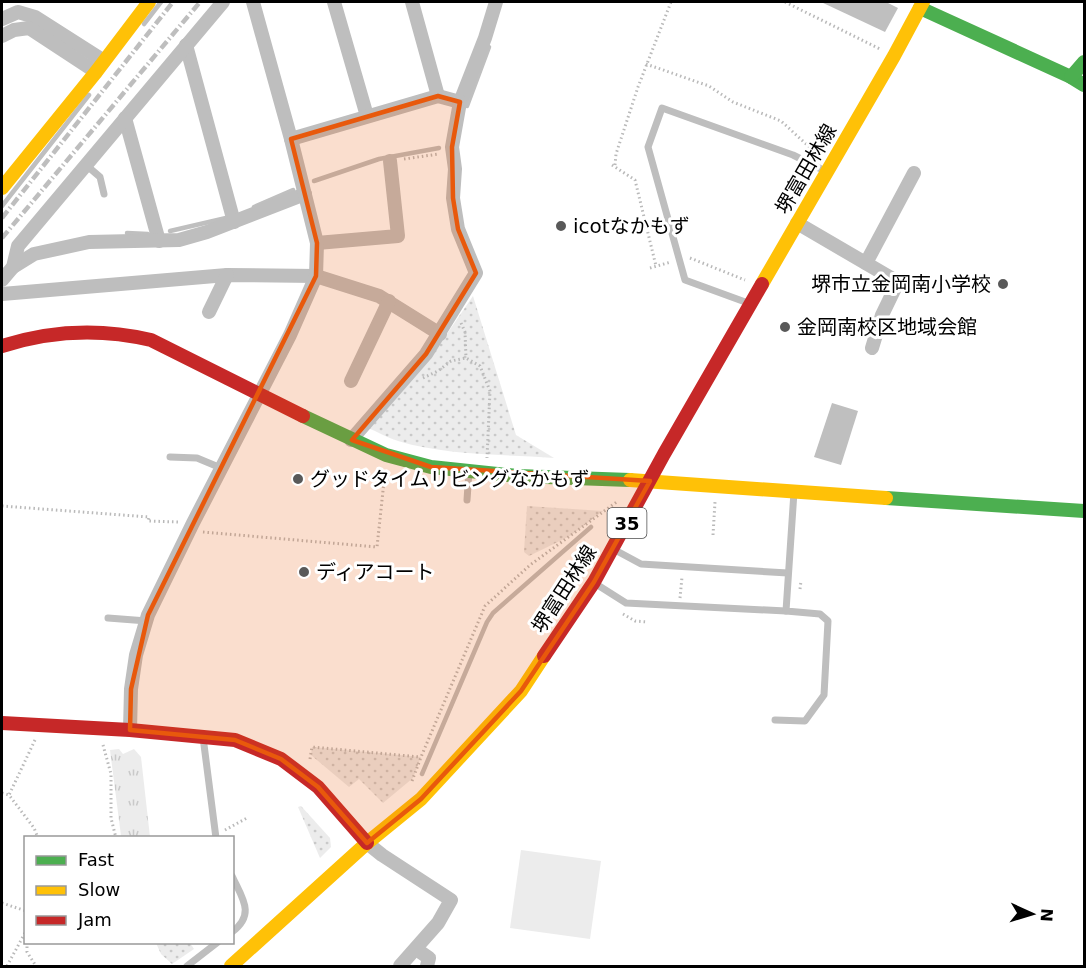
<svg xmlns="http://www.w3.org/2000/svg" width="1086" height="968" viewBox="0 0 1086 968" font-family="'DejaVu Sans','Noto Sans JP',sans-serif">
	<style>
		.grass { fill: url(#grass-tufts) }
		.park { fill: url(#park-dots) }
		.garden { fill: #ececec }
		.water { fill: #bfbfbf }
		.lines { fill: none; stroke-linecap: round; stroke-linejoin: round }
		.stream { stroke: #bfbfbf; stroke-width: 4.5 }
		.path { stroke: #b9b9b9; stroke-width: 3; stroke-dasharray: 1.5 3; stroke-linecap: butt }
		.lane { stroke: #bebebe; stroke-width: 7 }
		.street { stroke: #bebebe; stroke-width: 14 }
		.fast { stroke: #4caf50; stroke-width: 14 }
		.slow { stroke: #ffc107; stroke-width: 14 }
		.jam { stroke: #c62828; stroke-width: 14 }
		.rail { stroke: #bebebe; stroke-width: 4.5; stroke-dasharray: 9 3 1.5 3; stroke-linecap: butt }
		.marked { fill: #e8590c; fill-opacity: 0.2; stroke: #e8590c; stroke-width: 4.5; stroke-linejoin: round }
		.poi-dot { fill: #595959; stroke: #fff; stroke-width: 2 }
		.labels { text-anchor: middle; dominant-baseline: central; stroke-width: 6; stroke-linejoin: round; paint-order: stroke }
		.shield { fill: #fff; stroke: #4c4c4c; stroke-width: 1.5 }
		.shield-label { font-size: 18px; font-weight: bold; fill: #000 }
		.street-label { font-size: 20px; fill: #000; stroke: #fff }
		.poi-label { font-size: 20px; fill: #000; stroke: #fff; text-anchor: start }
	</style>
	<defs>
		<pattern id="grass-tufts" width="24" height="20" patternUnits="userSpaceOnUse" patternTransform="scale(1.5)"><rect width="24" height="20" fill="#ececec"/><path d="M3 7l-1-3M5 7V3M7 7l1-3M15 17l-1-3M17 17v-4M19 17l1-3" fill="none" stroke="#c9c9c9"/></pattern>
		<pattern id="park-dots" width="8" height="8" patternUnits="userSpaceOnUse" patternTransform="scale(1.5)"><rect width="8" height="8" fill="#ececec"/><path d="M2 2h.1M6 6h.1" fill="none" stroke="#c9c9c9" stroke-width="1.8" stroke-linecap="round"/></pattern>
	</defs>
	<rect width="100%" height="100%" fill="#fff"/>
	<path class="grass" d="M119,749l4,5 11,-5 7,8 9,80 -29,-1 -11,-86z"/>
	<g class="park">
		<path d="M473,296l43,139 38,23c-51,-4 -106,-2 -156,-17 -10,-3 -20,-9 -30,-13l65,-74z"/>
		<path d="M527,506l76,5 -33,25 -41,20 -5,-4z"/>
		<path d="M312,747l109,10 -8,21 -30,25 -24,-24 -10,8 -38,-32z"/>
		<path d="M301,806l29,32 1,9 -11,11 -22,-51z"/>
		<path d="M156,943h34l4,6 -22,15 -11,-10z"/>
	</g>
	<path class="garden" d="M521,850l80,11 -11,78 -80,-11z"/>
	<g class="water">
		<path d="M821,2h65l12,6 -13,24z"/>
		<path d="M832,403l26,8 -17,54 -27,-8z"/>
	</g>
	<g class="lines">
		<g class="stream">
			<path d="M144,24l17,-22"/>
			<path d="M467,106l22,-59"/>
			<path d="M314,181l65,-22 60,-11"/>
			<path d="M2,206l87,-111"/>
			<path d="M254,207l39,-17"/>
			<path d="M170,231l56,-13"/>
			<path d="M127,233l21,1"/>
			<path d="M422,774l65,-152 6,-9 98,-86"/>
		</g>
		<g class="path">
			<path d="M785,2l95,47"/>
			<path d="M646,64l63,22 24,16 48,19 36,33"/>
			<path d="M404,159l35,-5"/>
			<path d="M612,165l23,15 21,86"/>
			<path d="M615,165l1,-11 22,-67 33,-85"/>
			<path d="M690,258l55,22"/>
			<path d="M650,268l21,-6"/>
			<path d="M461,323l4,9 1,26"/>
			<path d="M423,378l15,-7 13,-10 15,-3 14,8 10,25 -3,67"/>
			<path d="M2,506l147,11 -1,4 31,1"/>
			<path d="M203,532l174,15 8,-75"/>
			<path d="M713,535l2,-33"/>
			<path d="M800,589l1,-8"/>
			<path d="M680,598l2,-21"/>
			<path d="M623,614l12,7 12,1"/>
			<path d="M35,740l-26,55 25,33 4,10"/>
			<path d="M103,745l8,29v44l5,20"/>
			<path d="M310,759l2,-12 108,10"/>
			<path d="M412,781l9,-24 64,-151 45,-41 88,-64"/>
			<path d="M2,793l7,2"/>
			<path d="M225,830l22,-12"/>
			<path d="M2,903l24,8"/>
			<path d="M27,942v10l9,14"/>
			<path d="M7,966l19,-35"/>
		</g>
		<g class="lane">
			<path d="M86,165l14,12 4,17"/>
			<path d="M748,303l-63,-23 -37,-133 14,-39 131,47 32,16"/>
			<path d="M170,457l27,1 24,10"/>
			<path d="M467,500l2,-29"/>
			<path d="M615,550l26,14 147,9"/>
			<path d="M596,584l30,19 160,8"/>
			<path d="M108,618l39,3"/>
			<path d="M775,720l30,1 19,-26 4,-74 -8,-7 -34,-3 8,-119"/>
			<path d="M203,737l13,101"/>
			<path d="M232,876c10,22 24,38 0,56"/>
			<path d="M187,966l31,-24"/>
		</g>
		<g class="street">
			<path d="M334,2l33,114"/>
			<path d="M412,2l26,94"/>
			<path d="M2,19l16,-7 17,5 69,44"/>
			<path d="M2,36l12,-6 15,-2 67,44"/>
			<path d="M186,45l48,177"/>
			<path d="M125,118l34,123"/>
			<path d="M291,139l147,-43 22,6 25,-64 11,-36"/>
			<path d="M797,223l101,59 -16,33 -10,33"/>
			<path d="M317,243l81,-7 -8,-75"/>
			<path d="M866,263l48,-90"/>
			<path d="M13,267l21,-13 55,-12 90,-2 28,-8 98,-38"/>
			<path d="M2,280l11,-13 5,-21 205,-244"/>
			<path d="M2,294l225,-19 89,1 63,20 61,38"/>
			<path d="M209,312l18,-37"/>
			<path d="M351,381l38,-80"/>
			<path d="M351,440l75,-86 50,-81 -18,-44 -5,-31 2,-29 -3,-22 8,-45"/>
			<path d="M130,730l1,-41 5,-34 12,-40 45,-92 97,-188 26,-59 1,-33 -26,-104 -38,-137"/>
			<path d="M367,843l15,12 69,45 -13,23 -38,43"/>
			<path d="M416,949l13,9 -2,8"/>
		</g>
		<g class="fast">
			<path d="M920,8l151,69 13,8"/>
			<path d="M1071,77l13,-15"/>
			<path d="M303,416l83,39 45,12 87,9 112,4"/>
			<path d="M886,498l198,13"/>
		</g>
		<g class="slow">
			<path d="M2,188l94,-116 53,-70"/>
			<path d="M762,284l132,-228 29,-54"/>
			<path d="M630,480l256,18"/>
			<path d="M231,966l136,-123 54,-44 100,-108 23,-35"/>
		</g>
		<g class="jam">
			<path d="M2,346c50,-16 98,-18 149,-6l152,76"/>
			<path d="M544,656l50,-74 70,-128 98,-170"/>
			<path d="M2,723l128,7 105,10 46,19 37,28 49,56"/>
		</g>
		<g class="rail">
			<path d="M2,218l171,-216"/>
			<path d="M2,238l198,-236"/>
		</g>
	</g>
	<path class="marked" d="M438,96l22,6 -8,45 1,51 5,31 18,44 -50,81 -74,86 79,27 219,14 -56,101 -73,109 -100,108 -54,44 -49,-56 -37,-28 -46,-19 -105,-10 1,-41 17,-74 168,-339 1,-33 -26,-104z"/>
	<g class="poi-dot">
		<circle cx="561" cy="226" r="6"/>
		<circle cx="1003" cy="284" r="6"/>
		<circle cx="785" cy="327" r="6"/>
		<circle cx="298" cy="479" r="6"/>
		<circle cx="304" cy="572" r="6"/>
	</g>
	<g class="labels">
		<rect class="shield" x="607.5" y="508" width="39" height="30" rx="4.5"/>
		<g class="shield-label">
			<text x="627" y="523">35</text>
		</g>
		<g class="street-label">
			<text transform="translate(806 169) rotate(-60)">堺富田林線</text>
			<text transform="translate(564 589) rotate(-57)">堺富田林線</text>
		</g>
		<g class="poi-label">
			<text x="573" y="226">icotなかもず</text>
			<text x="991" y="284" text-anchor="end">堺市立金岡南小学校</text>
			<text x="797" y="327">金岡南校区地域会館</text>
			<text x="310" y="479">グッドタイムリビングなかもず</text>
			<text x="316" y="572">ディアコート</text>
		</g>
	</g>
	<rect width="1086" height="968" fill="none" stroke="#000000" stroke-width="6"/>
	<rect x="24" y="836" width="210" height="108" fill="#ffffff" stroke="#999999" stroke-width="1.5"/>
	<rect x="36" y="856" width="30" height="9" fill="#4caf50" stroke="#999999" stroke-width="1.5"/>
	<text x="78" y="866" font-size="18" fill="#000000">Fast</text>
	<rect x="36" y="886" width="30" height="9" fill="#ffc107" stroke="#999999" stroke-width="1.5"/>
	<text x="78" y="896" font-size="18" fill="#000000">Slow</text>
	<rect x="36" y="916" width="30" height="9" fill="#c62828" stroke="#999999" stroke-width="1.5"/>
	<text x="78" y="926" font-size="18" fill="#000000">Jam</text>
	<g transform="translate(1032 914) rotate(94)" stroke="#ffffff" stroke-width="4.5" paint-order="stroke">
	<path d="M0-4.5L10 22L0 15L-10 22Z" fill="#000000"/>
	<text y="-9" font-size="16" font-weight="bold" text-anchor="middle" fill="#000000">N</text>
	</g>
</svg>
